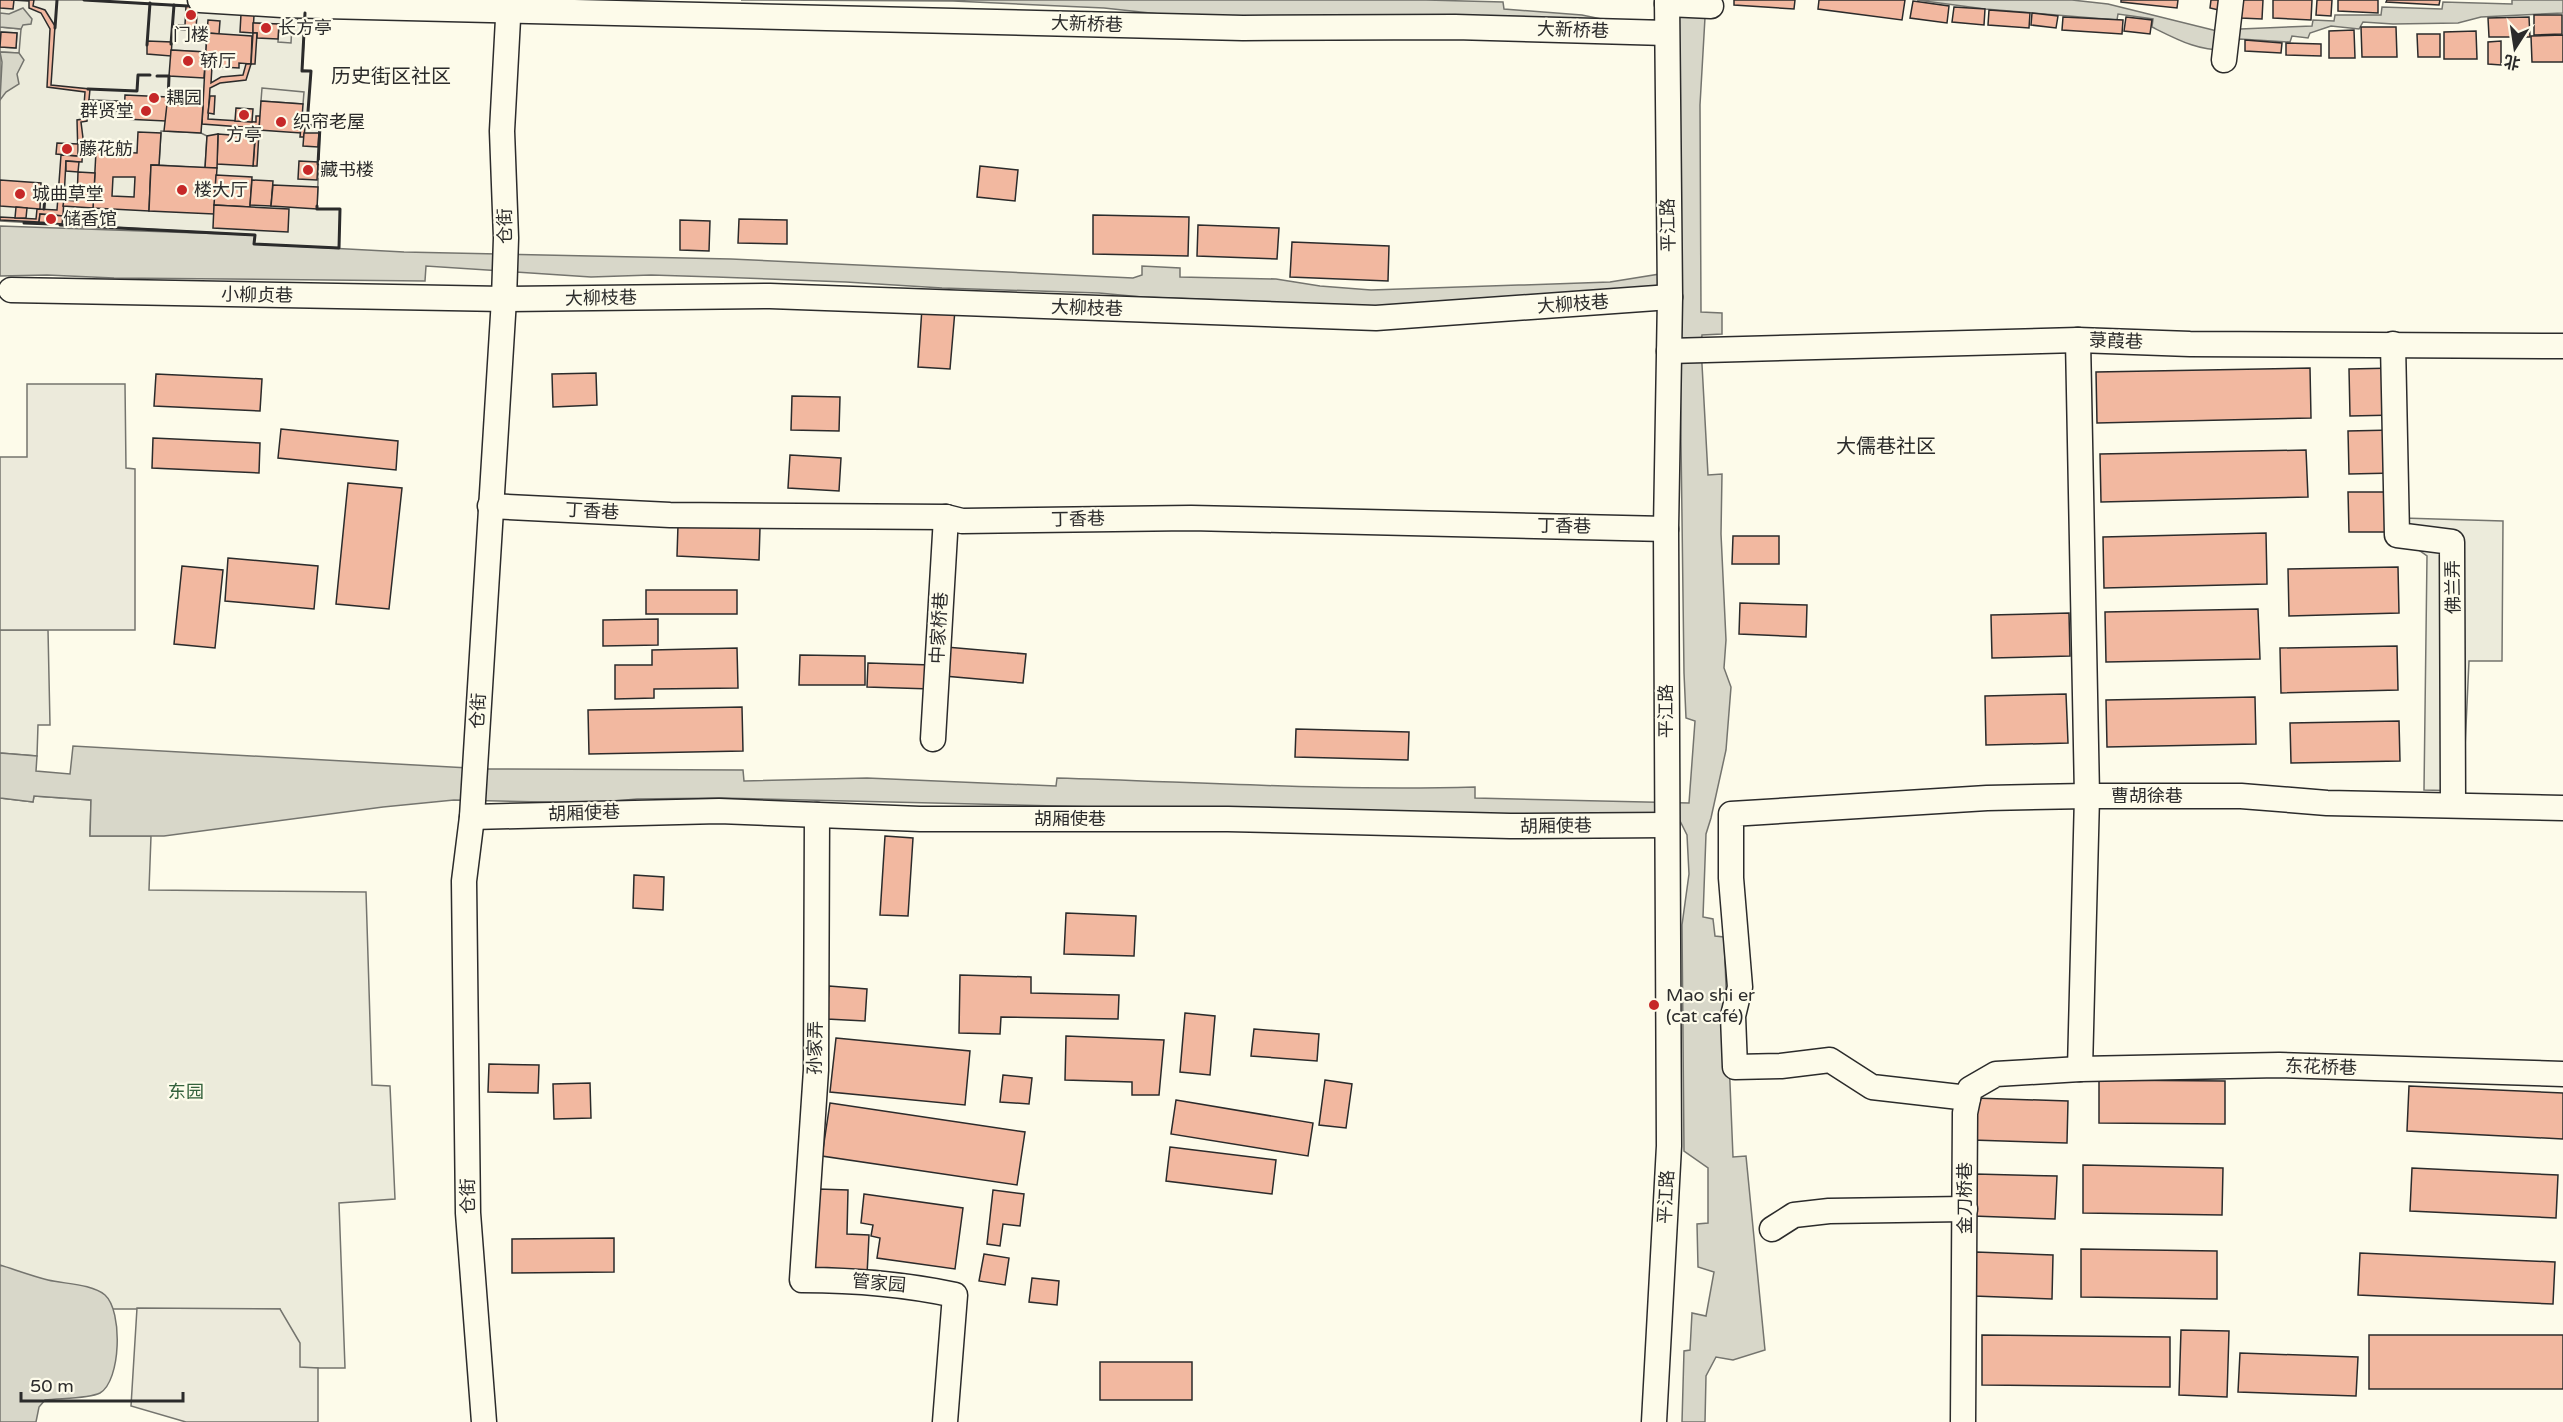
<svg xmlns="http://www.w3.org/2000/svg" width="2563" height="1422" viewBox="0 0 2563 1422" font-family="'Varela Round','Noto Sans SC',sans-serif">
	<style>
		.green { fill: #ecebdb; stroke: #74746e; stroke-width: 1.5 }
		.parking { fill: #eceadb; stroke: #74746e; stroke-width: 1.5 }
		.water { fill: #d8d7c9; stroke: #74746e; stroke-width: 1.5 }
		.building { fill: #f2b8a0; stroke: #2b2b2b; stroke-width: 1.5; fill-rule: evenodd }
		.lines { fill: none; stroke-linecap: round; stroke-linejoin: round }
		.minor-casing { stroke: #2b2b2b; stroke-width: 27 }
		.minor { stroke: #fdfbea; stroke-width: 24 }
		.wall { stroke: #2b2b2b; stroke-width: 3 }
		.poi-dot { fill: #c62828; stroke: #fdfbea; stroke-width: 2 }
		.labels { text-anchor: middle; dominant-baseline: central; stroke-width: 4.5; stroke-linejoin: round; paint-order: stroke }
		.street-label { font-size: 18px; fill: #2b2b2b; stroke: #fdfbea }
		.poi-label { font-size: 18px; fill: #2b2b2b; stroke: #fdfbea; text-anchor: start }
		.park-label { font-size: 18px; fill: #34623c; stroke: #fdfbea }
		.neighbourhood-label { font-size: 20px; fill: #2b2b2b; stroke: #fdfbea }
	</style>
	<rect width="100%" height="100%" fill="#fdfbea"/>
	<g class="green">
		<path d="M0,0h84l222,14 -4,56 9,1 -4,54 13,1 -3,83h23l-1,39 -85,-4 1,-9 -255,-14z"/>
		<path d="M2402,518l101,3 -1,140h-33l-6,130 -39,-1 3,-234 -25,-18z"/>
		<path d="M0,630h48l2,95h-12l-1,31 -37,-3z"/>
		<path d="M34,796l57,4 -1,36h61l-2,54 217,2 6,193 18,1 5,113 -56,4 6,165h-45l-20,-59h-167l-113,94v-605l33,4z"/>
	</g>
	<g class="parking">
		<path d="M241,9l57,4 -1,12h-5l-1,18 -13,-1 1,-18 -26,-1z"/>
		<path d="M0,27l21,2 -2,24 -19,-1v-5l16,1 1,-15 -16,-1 -1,9z"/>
		<path d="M172,29l35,2 -1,21 -35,-2z"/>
		<path d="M262,88l42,4 -1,12 -42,-3z"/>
		<path d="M161,131l40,2 6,3 -2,32 -46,-3z"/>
		<path d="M27,384h98l1,84 9,1v161h-135v-173h27z"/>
		<path d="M137,1308l143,1 20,34v24l18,1v54h-132l-55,-16z"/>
	</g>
	<g class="water">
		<path d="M741,0h685l77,2 1,7 78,6 24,5h69l31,-20 -6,105 1,207 21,1v21l-20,1 -1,11 7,129 14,-1 -1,60 5,106 -2,28 7,19 -5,63 -15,68 -5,16 -3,83 10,2 2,17 9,1 9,220 13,-1 19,194 -32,10 -17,-3 -10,19 -1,46h-23l2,-71 6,-1 2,-37 14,3 8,-44 -16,-5 -1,-43 11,-1v-55l-24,-17 -2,-226 7,-51 -2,-39 -7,-14 -959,-23 -84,1 -47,4 -136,-3 -71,7 -219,29h-74l1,-36 -57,-4 -1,6 -33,-4v-45l37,3 -1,15 34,3 3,-28 414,23 256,1 1,11 123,-3 189,8 1,-8c139,4 278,13 418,9v11l214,5 6,-82 -9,-3 -2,-45 -5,-387 -334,24 -95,-9 -108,-4 -43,-4 -157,-5 -96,-6 -130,-5 -65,-2 -60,2 -165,-11 -1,15 -311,-3 -67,-3 -47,1v-50l255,9 -1,9 150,8 327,7 402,19 9,-3v-9l38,2v9l96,2 44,7 51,4 239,-8 68,-11 -2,-243 -461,-8 -111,-12 -151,-7z"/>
		<path d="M1917,0h155l36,4 109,27 16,1 7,-3 72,-3 1,-6 21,1 1,-6h46l1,-8 60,2 1,-7 69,2v-4h51v13l-82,4 -23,6 -65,1 -30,-2 -4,7 -28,-3 -21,7 -2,5 -16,-2 -2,6 -50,-3 -10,11c-30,2 -52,-10 -78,-23l1,-8 -35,-5 -1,6 -132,-11z"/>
		<path d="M23,8l9,11 -1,5 -8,1 -2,4 -21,-2v-14l9,1z"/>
		<path d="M0,52l19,1 5,7 -7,14 2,10 -13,8 -6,8 2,-38z"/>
		<path d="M0,1265c16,5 32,11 48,15 17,4 44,4 57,15 18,16 16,86 -5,98 -12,6 -41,5 -55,7l-6,7 -3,15h-36z"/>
	</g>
	<g class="building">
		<path d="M0,0h14l-1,9 -13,-1z"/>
		<path d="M11,0h23l-1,6 12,4 10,16 -4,59 39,4 -3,32 -6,1 2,16 -1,24 -16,-1 -3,55 -23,-2 -1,8 -39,-2v-3l36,2 1,-10 20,1 4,-55 17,1 -1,-36 6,-1 2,-27 -38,-5 3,-58 -9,-16 -12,-5v-7z"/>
		<path d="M1734,0h61l-1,9 -60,-4z"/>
		<path d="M1819,0h86l-3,20 -84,-11z"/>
		<path d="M2121,0h57l-1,8 -56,-6z"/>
		<path d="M2211,0h15l-3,11 -13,-3z"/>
		<path d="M2242,0h21l-1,19 -21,-1z"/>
		<path d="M2273,0h39l-1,20 -38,-2z"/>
		<path d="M2317,0h15l-1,16 -15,-1z"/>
		<path d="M2338,0h40v13l-40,-2z"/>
		<path d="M2387,0h53l-1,5 -53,-3z"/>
		<path d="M1913,1l36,5 -2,17 -37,-5z"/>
		<path d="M186,6h12l-2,21h11v4l-35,-2v-4h13z"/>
		<path d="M1954,7l31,2 -1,16 -32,-3z"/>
		<path d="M1989,10l41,3 -1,15 -41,-3z"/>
		<path d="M2032,13l26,3 -2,12 -25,-3z"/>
		<path d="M241,14l13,1 -1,18 -13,-1z"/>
		<path d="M2534,15h28v19l-28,1z"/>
		<path d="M2063,17l60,3 -1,14 -60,-4z"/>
		<path d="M2126,17l26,3 -2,14 -26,-3z"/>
		<path d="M2529,17l1,20h-41l-1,-19z"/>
		<path d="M208,20l12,1 -1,13 -12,-1z"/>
		<path d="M253,23l26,1 -1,15 -21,-1v-5h-4z"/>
		<path d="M2361,27h35l1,30h-35z"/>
		<path d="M2354,30l1,28h-26v-27z"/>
		<path d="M2476,31l1,28h-33v-27z"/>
		<path d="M1,32l16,1 -1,15 -16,-1z"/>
		<path d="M207,33l45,3 -1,28 -12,-1v5l-34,-2z"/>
		<path d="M253,33h4l-2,31h-4z"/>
		<path d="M2417,34h23v23h-22z"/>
		<path d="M2563,35v27h-31l-1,-26z"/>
		<path d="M2245,40l37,3 -1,10 -36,-2z"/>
		<path d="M147,41l25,1 -1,14 -24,-2z"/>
		<path d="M2501,41v24l-13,-1v-22z"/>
		<path d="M2286,43l35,1v12l-35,-1z"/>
		<path d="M171,50l35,2 -2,26 -35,-2z"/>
		<path d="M246,64h5l-5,16 -26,3 -10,5 -2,31 48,3v-6h4l-3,50h-4l3,-38 -54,-4 3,-58h7l-1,17 10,-6 22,-2z"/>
		<path d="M125,95l43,2 -2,24 -42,-2z"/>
		<path d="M210,96h5l-1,18 -6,-1z"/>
		<path d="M89,100l29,1 -1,10 -28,-2z"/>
		<path d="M261,101l42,3 -2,29 -42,-3z"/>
		<path d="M167,104l36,2 -2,27 -37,-2z"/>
		<path d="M236,108l17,1 -1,13 -17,-1z"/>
		<path d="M301,127h4l-1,10h-4z"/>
		<path d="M138,132l23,1 -2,32h-8l-2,46 -56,-3 3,-57 41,2zM113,177h22l-1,20 -22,-1z"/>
		<path d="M304,133h15l-1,14 -15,-1z"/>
		<path d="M218,134l37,3 -2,29 -36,-2z"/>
		<path d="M218,134l-1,34h-12l2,-32z"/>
		<path d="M57,143l21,1v12l-22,-2z"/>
		<path d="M66,161l13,1 -1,10 -12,-1z"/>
		<path d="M299,161l19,1 -1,18 -19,-1z"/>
		<path d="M151,165l66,3 -3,46 -65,-3z"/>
		<path d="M980,166l38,4 -3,31 -38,-4z"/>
		<path d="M78,172l17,1 -2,35 -30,-2 1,-6 13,1z"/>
		<path d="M216,175l36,2 -2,30 -36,-2z"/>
		<path d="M0,180l41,3 -1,26 -40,-3z"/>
		<path d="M252,180l21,1 -2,25 -21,-1z"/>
		<path d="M273,185l45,2 -1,22 -46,-3z"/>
		<path d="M214,205l75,4 -1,23 -75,-4z"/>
		<path d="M16,207l11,1 -1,10h-11z"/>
		<path d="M40,214l23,2 -1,8 -23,-2z"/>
		<path d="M1093,215l96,2 -1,39 -95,-2z"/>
		<path d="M739,219l48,1v24l-49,-1z"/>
		<path d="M680,220l30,1 -1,30 -29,-1z"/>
		<path d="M1198,225l81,3 -2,31 -80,-3z"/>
		<path d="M1292,242l97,4 -1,35 -98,-4z"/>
		<path d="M922,308l33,2 -5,59 -32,-2z"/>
		<path d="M2310,368l1,50 -214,5 -1,-51z"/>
		<path d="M2395,368l1,47 -46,1 -1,-47z"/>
		<path d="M596,373l1,32 -44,2 -1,-33z"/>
		<path d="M156,374l106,5 -2,32 -106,-5z"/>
		<path d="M792,396l48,1 -1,34 -48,-1z"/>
		<path d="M281,429l117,12 -2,29 -118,-12z"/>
		<path d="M2393,430l2,43 -46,1 -1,-43z"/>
		<path d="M153,438l107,5 -1,30 -107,-5z"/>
		<path d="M2306,450l2,47 -207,5 -1,-48z"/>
		<path d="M790,455l51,3 -2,33 -51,-3z"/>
		<path d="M348,483l54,5 -13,121 -53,-5z"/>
		<path d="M2348,492h44l1,40h-44z"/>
		<path d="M678,525l82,3 -1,32 -82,-4z"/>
		<path d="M2266,533l1,51 -163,4 -1,-51z"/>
		<path d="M1733,536h46v28h-47z"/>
		<path d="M228,558l90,8 -4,43 -89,-8z"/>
		<path d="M182,566l41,4 -8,78 -41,-4z"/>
		<path d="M2398,567l1,46 -110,3 -1,-47z"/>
		<rect x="646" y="590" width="91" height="24"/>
		<path d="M1740,603l67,2 -1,32 -67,-3z"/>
		<path d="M2258,609l2,50 -154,3 -1,-50z"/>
		<path d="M2069,613l1,43 -78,2 -1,-43z"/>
		<path d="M658,619v26l-55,1v-26z"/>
		<path d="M2397,646l1,44 -117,3 -1,-45z"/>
		<path d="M946,647l80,7 -3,29 -79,-7z"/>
		<path d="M737,648l1,40 -84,1v9l-39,1v-34h37v-15z"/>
		<path d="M800,655l65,1v29h-66z"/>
		<path d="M868,663l63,2v24l-64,-2z"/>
		<path d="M2066,694l2,49 -82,2 -1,-49z"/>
		<path d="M2255,697l1,47 -149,3 -1,-47z"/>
		<path d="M742,707l1,44 -154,3 -1,-44z"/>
		<path d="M2399,721l1,40 -109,2 -1,-40z"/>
		<path d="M1296,729l113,3 -1,28 -113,-3z"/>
		<path d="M885,836l28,2 -5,78 -28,-1z"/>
		<path d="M634,875l30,2 -1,33 -30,-2z"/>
		<path d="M1066,913l70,3 -2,40 -70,-2z"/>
		<path d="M960,975l71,2v16l88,2 -1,24 -117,-2 -1,17 -41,-1z"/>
		<path d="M829,986l38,3 -2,32 -38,-2z"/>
		<path d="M1185,1013l30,3 -5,59 -30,-3z"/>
		<path d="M1254,1029l65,5 -2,27 -66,-5z"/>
		<path d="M1066,1036l98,4 -5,55h-27v-13l-67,-2z"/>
		<path d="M836,1038l134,13 -5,54 -135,-13z"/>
		<path d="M489,1064l50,1 -1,28 -50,-1z"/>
		<path d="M1003,1075l29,3 -3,26 -29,-2z"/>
		<path d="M1325,1080l27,4 -6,44 -27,-3z"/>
		<path d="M2099,1080l126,1v43l-126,-1z"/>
		<path d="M590,1083l1,35 -37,1 -1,-35z"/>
		<path d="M2409,1086l154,7v46l-156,-8z"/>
		<path d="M1974,1098l94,3 -1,42 -95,-3z"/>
		<path d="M1176,1100l137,23 -5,33 -137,-22z"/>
		<path d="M830,1103l195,29 -8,53 -195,-29z"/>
		<path d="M1170,1147l106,13 -4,34 -106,-13z"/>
		<path d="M2083,1165l140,3 -1,47 -139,-2z"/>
		<path d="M2412,1168l146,7 -2,43 -146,-7z"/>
		<path d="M1975,1174l82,2 -2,43 -82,-3z"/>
		<path d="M818,1189l30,1 -1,44 22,1 -2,40 -53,-3z"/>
		<path d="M993,1190l31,4 -4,32 -17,-2 -3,22 -13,-2z"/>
		<path d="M864,1194l99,14 -8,61 -78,-11 3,-20 -9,-2 2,-11 -12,-2z"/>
		<path d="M614,1238v34l-102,1v-34z"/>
		<path d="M2081,1249l136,2v48l-136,-2z"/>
		<path d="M1976,1252l77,3 -1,44 -78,-3z"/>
		<path d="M2360,1253l195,9 -2,42 -195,-9z"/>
		<path d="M984,1254l25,4 -4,27 -26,-4z"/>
		<path d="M1032,1278l27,3 -2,24 -28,-3z"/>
		<path d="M2181,1330l48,1 -2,66 -48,-2z"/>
		<path d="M1982,1335l188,2v50l-188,-2z"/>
		<rect x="2369" y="1335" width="194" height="54"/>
		<path d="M2240,1353l118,4 -2,39 -118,-4z"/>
		<rect x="1100" y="1362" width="92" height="38"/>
	</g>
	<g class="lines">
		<defs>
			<g id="minor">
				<path d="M200,0l82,5 961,23 212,-1 211,6"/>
				<path d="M1667,4l44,2"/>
				<path d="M2224,60l7,-60"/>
				<path d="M11,290l493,9 266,-3 606,22 294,-21"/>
				<path d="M2078,340l9,456 -7,273"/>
				<path d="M2393,344l4,191 55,7 1,263"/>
				<path d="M1669,351l409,-11 112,4 373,2"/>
				<path d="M490,506l180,9 276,2 16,4 229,-3 475,11"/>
				<path d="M933,739l13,-222"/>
				<path d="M817,815l-1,255 -14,210c53,0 102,4 153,15l-10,127"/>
				<path d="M472,817l247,-6 201,8h308l282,7 157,-1"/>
				<path d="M1968,1098l-96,-11 -42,-27 -49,6 -46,1 -2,-51 7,-29 -9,-109v-64l256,-16 100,-2h154l86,7 236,5"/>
				<path d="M1772,1229l22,-14 35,-4 136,-2"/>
				<path d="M484,1422l-16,-209 -4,-332 8,-64 32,-518 2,-61 -4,-107 7,-131"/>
				<path d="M1654,1422l15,-276 -3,-617 4,-232 -3,-297"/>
				<path d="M1963,1422l2,-309 5,-24 26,-15 84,-5 199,-4 284,9"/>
			</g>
		</defs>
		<use href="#minor" class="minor-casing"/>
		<use href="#minor" class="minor"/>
		<g class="wall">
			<path d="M84,0l104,6"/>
			<path d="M305,13l-3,58h9l-4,54 13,1 -2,38"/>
			<path d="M55,28l2,-28"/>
			<path d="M171,44l3,-39"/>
			<path d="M147,45l3,-42"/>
			<path d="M157,76h12l-1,25"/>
			<path d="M88,89l49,2 1,-16h12"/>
			<path d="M44,209l1,-12 13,1"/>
			<path d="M24,223l27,1"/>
			<path d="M60,225l195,10 -1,9 85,4 1,-39h-23v-3"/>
		</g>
	</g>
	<g class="poi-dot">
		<circle cx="191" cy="15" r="6"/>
		<circle cx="266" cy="28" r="6"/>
		<circle cx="188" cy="61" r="6"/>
		<circle cx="154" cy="98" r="6"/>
		<circle cx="146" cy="111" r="6"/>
		<circle cx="244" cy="115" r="6"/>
		<circle cx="281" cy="122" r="6"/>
		<circle cx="67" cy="149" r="6"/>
		<circle cx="308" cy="170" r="6"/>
		<circle cx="182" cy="190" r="6"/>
		<circle cx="20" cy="194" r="6"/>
		<circle cx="51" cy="219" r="6"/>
		<circle cx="1654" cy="1005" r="6"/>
	</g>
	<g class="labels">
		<g class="street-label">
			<text transform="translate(1087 24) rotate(2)">大新桥巷</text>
			<text transform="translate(1573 30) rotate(2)">大新桥巷</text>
			<text transform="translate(1668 225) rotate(-91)">平江路</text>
			<text transform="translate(505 226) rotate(-91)">仓街</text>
			<text transform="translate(257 295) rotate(1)">小柳贞巷</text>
			<text transform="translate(601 298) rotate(-1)">大柳枝巷</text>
			<text transform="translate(1573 304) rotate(-4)">大柳枝巷</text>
			<text transform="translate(1087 308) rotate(2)">大柳枝巷</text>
			<text transform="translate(2116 341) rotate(2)">菉葭巷</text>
			<text transform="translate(592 511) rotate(3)">丁香巷</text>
			<text transform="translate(1078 519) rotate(-1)">丁香巷</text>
			<text transform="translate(1564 526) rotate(1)">丁香巷</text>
			<text transform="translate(2453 587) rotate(-91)">佛兰弄</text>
			<text transform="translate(939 628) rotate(-87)">中家桥巷</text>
			<text transform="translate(478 711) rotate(-87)">仓街</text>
			<text transform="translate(1666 711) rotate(-90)">平江路</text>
			<text x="2147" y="796">曹胡徐巷</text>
			<text transform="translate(584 813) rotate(-2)">胡厢使巷</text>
			<text x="1070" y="819">胡厢使巷</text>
			<text transform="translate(1556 826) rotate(-1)">胡厢使巷</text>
			<text transform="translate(815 1048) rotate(-89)">孙家弄</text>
			<text transform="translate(2321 1067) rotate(2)">东花桥巷</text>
			<text transform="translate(468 1196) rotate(-91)">仓街</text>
			<text transform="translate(1666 1197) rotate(-87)">平江路</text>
			<text transform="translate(1965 1198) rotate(-90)">金刀桥巷</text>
			<text transform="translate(879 1283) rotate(5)">管家园</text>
		</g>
		<g class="poi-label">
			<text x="278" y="28">长方亭</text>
			<text x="191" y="35" text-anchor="middle">门楼</text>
			<text x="200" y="61">轿厅</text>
			<text x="166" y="98">耦园</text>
			<text x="134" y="111" text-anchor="end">群贤堂</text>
			<text x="293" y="122">织帘老屋</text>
			<text x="244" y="135" text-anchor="middle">方亭</text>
			<text x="79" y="149">藤花舫</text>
			<text x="320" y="170">藏书楼</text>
			<text x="194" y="190">楼大厅</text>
			<text x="32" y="194">城曲草堂</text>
			<text x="63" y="219">储香馆</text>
			<text x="1666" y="995">Mao shi er<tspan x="1666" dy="21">(cat café)</tspan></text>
		</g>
		<g class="park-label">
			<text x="186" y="1092">东园</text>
		</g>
		<g class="neighbourhood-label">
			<text x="391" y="77">历史街区社区</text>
			<text x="1886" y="447">大儒巷社区</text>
		</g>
	</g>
	<g transform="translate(2515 48) rotate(192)" stroke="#fdfbea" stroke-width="4.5" paint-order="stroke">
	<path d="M0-4.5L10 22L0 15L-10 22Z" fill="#2b2b2b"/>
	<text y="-9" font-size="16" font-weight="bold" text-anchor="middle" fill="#2b2b2b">北</text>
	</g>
	<path d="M21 1392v9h162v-9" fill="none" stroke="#2b2b2b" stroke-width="3"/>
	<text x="30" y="1392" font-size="18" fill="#2b2b2b" stroke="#fdfbea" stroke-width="4.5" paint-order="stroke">50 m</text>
</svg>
